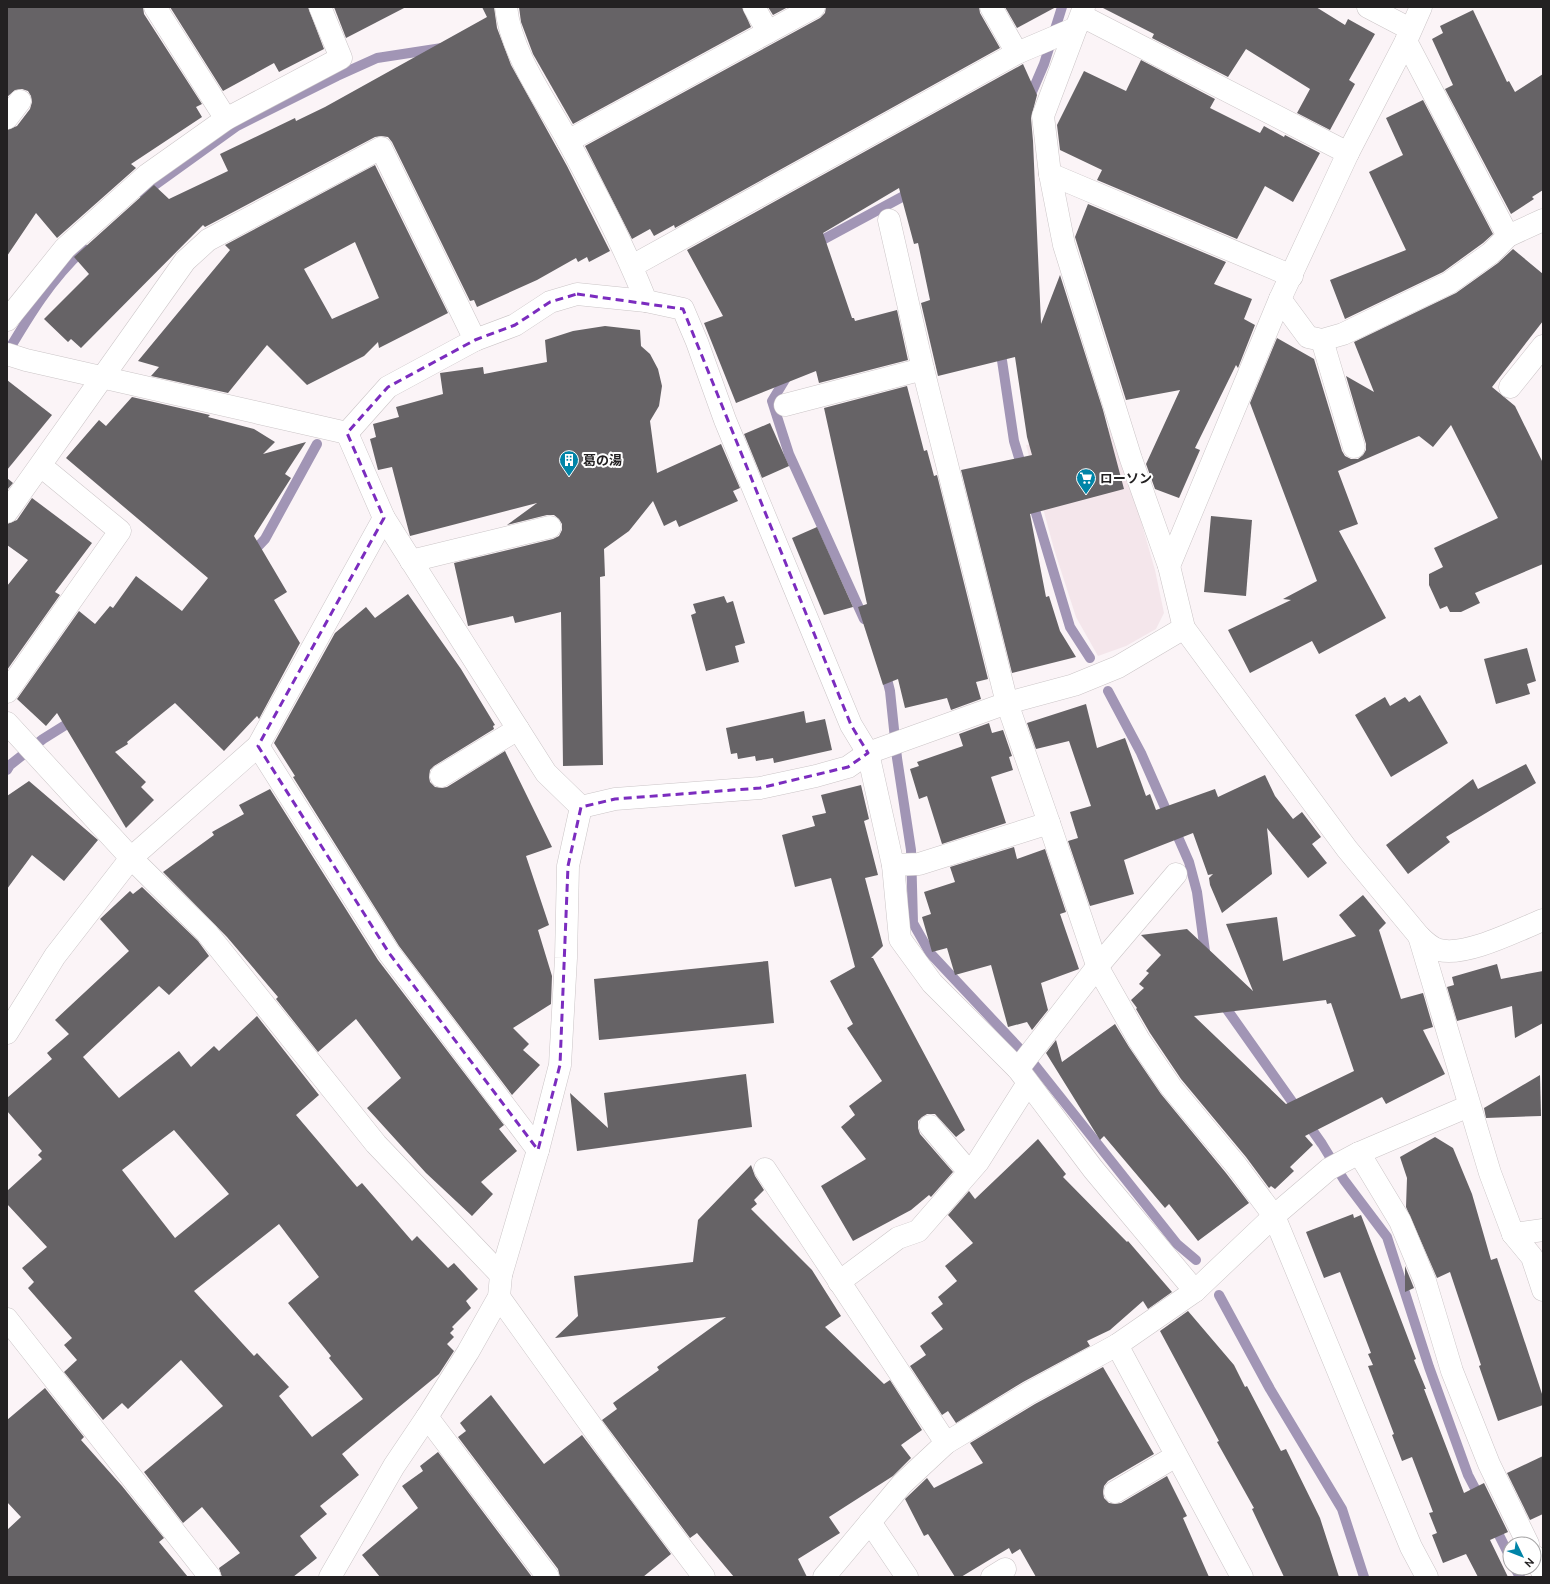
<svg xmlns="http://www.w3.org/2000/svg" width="1550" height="1584" viewBox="0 0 1550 1584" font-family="Ubuntu,'Noto Sans JP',sans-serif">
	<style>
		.built { fill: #f4e6eb }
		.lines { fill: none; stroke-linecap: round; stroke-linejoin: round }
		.stream { stroke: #a195b5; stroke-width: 10 }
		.building { fill: #666366; fill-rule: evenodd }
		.minor-casing { stroke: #cbc5c7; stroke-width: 23 }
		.minor { stroke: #fff; stroke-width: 22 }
		.marked { fill: none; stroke: #7b2cbf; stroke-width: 3; stroke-dasharray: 8 5; stroke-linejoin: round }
		.labels { text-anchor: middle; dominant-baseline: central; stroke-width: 4; stroke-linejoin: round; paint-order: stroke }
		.poi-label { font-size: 13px; font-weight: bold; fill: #232122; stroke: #fff; text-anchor: start }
	</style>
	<rect width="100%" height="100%" fill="#fbf4f7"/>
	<path class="built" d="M1114,427l41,143 9,43 -8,16 -30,17 -28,10 -22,-39 -22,-68 -28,-104z"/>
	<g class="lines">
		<g class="stream">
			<path d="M1029,99l15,-35 18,-57"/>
			<path d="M144,194l11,-9 82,-59 100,-50 40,-18 65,-10"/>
			<path d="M813,245l100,-54"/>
			<path d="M1000,347l14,94 9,30"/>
			<path d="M7,353c22,-37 44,-74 77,-104"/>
			<path d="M789,373l-17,28 17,53 75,165"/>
			<path d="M1032,500l38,127 20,31"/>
			<path d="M250,555l15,-16 52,-95"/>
			<path d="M885,671l5,20 7,67 14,92 2,73 17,30 104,111 143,180 19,16"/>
			<path d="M1108,691l33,62 48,109 8,30 9,67"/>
			<path d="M7,770l3,-5 33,-26 32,-20"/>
			<path d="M1221,1001l101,143 22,36 43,57 42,130 39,108 12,23"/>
			<path d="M1219,1295l51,94 72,120 22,68"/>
			<path d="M1494,1525l16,32"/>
			<path d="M1515,1568l5,9"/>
		</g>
	</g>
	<g class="building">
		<path d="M7,7h136l1,7 58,90 -6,3 6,10 -71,47 5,4 -79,70 -21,-25 -29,43v-126l10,-4 13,-17 2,-7 -1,-6 -3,-5 -6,-2 -7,1 -8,7z"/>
		<path d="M170,7h138l16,42 -45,23 -5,-9 -51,28z"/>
		<path d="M334,7h72l-60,31z"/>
		<path d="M482,7h12l3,21 14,37 56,101 43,85 -21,11 -2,-5 -9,5 -2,-4 -39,22 -60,27 -3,-7 -4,1 -78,-159 -4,-5 -7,-1 -6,1 -170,90 -2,-2 -122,123 -10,-9 -3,3 -24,-23 45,-45 -15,-17 80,-72 15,14 59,-28 -8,-17 75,-36 1,3 29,-14 162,-90z"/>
		<path d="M519,7h223l9,20 -178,97 -40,-70 -12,-32z"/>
		<path d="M768,7h20l-15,8z"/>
		<path d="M826,7h153l1,6 20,35 -325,180 -1,-3 -20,11 -4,-7 -18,10 -47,-93 235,-128 5,-5z"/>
		<path d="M1005,7h51l-39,21z"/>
		<path d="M1101,7h215l29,18 3,-6 27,15 -26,46 6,4 -25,46 -33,-17 13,-24 -64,-40 -18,28 -76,-39 2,-4z"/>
		<path d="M1473,10l34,72 2,-1 6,11 28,-18v116l-11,7 2,2 -23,15 -66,-125 8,-4 -21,-46 11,-6 -3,-7z"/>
		<path d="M1141,60l74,39 -5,9 50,25 4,-7 20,11 1,-2 35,18 -27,49 -28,-16 -28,53 -140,-59 5,-10 -42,-20 -3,-25 27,-54 42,20z"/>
		<path d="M1023,64l14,31 -6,23 2,23 8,183 19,-49 43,135 21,79 -94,25 16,83 3,-1 11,35 16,26 -64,16 -51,-203 71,-15 -5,-18 -12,-80 -77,19 -17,-73 9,-3 -12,-57 -4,1 -15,-56 -76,45 29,85h2l1,3 42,-11 11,50 -89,23 -3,-12 -80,32 -32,-80 19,-7 -36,-66z"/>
		<path d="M1423,100l70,134 -10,9 -40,29 -98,47 -15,-39 76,-30 -37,-78 34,-17 -17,-37z"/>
		<path d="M375,165l73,148 -69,35 -1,-6 -14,14 -57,29 -40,-40 -39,48 -77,-17 8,-9 -21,-6 92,-111 -5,-5zM355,242l24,56 -47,21 -28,-50z"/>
		<path d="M1088,204l138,58 -12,22 38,15 -8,20 11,6 -17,43 -2,-3 -41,83 5,2 -21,48 -24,-9 -9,-25 34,-74 -54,10 -51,-163z"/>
		<path d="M1513,249l30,25v47l-51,66 23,19 28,57v101l-68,29 5,10 -19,9h-11l-3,-6 -7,3 -11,-24v-11l14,-7 -9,-19 64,-30 -47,-93 -18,22 -14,-11 -81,35 20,53 -19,7 47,87 -67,36 -7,-13 -62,32 -22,-43 63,-30 -8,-1 34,-18 -67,-178 27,-65 37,21 28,92 3,5 6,3h7l5,-4 3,-5v-6l-20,-68 28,16 -20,-50 102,-49 42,-30z"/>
		<path d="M605,326l35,4 1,16 9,8 8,15 4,17 -3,20 -9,15 7,52 64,-29 19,44 -7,3 5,10 -59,26 -3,-7 -12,6 -11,-25 -24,30 -25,18 1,27 -5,1 3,188 -40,1 -2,-154 -46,11 -2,-7 -45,10 -14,-63 99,-24 6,-3 3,-6v-6l-3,-5 -5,-4h-7l-40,10 30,-22 -127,33 -18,-69 -14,3 -8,-31 6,-2 -3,-13 26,-7 -3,-10 47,-13 -3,-21 43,-6 1,7 63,-12 -2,-22 28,-9z"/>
		<path d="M7,380l45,35 -45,55z"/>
		<path d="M907,386l17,65 3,-1 7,26 3,-1 51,204 -12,3 5,17 -30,11 -4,-12 -42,10 -7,-29 -15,6 -25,-78 9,-3 -43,-196z"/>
		<path d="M132,397l78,18 -2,2 46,12 21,13 -12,12 43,-12 -21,32 6,4 -37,58 33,56 -13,8 26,43 -41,76 -2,-3 -33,35 -49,-48 -48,39 1,2 -13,8 31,30 -5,5 13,13 -28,28 -69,-115 -11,13 -29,-27 62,-88 16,13 15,-18 3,2 23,-32 46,35 26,-33 -142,-120 33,-38 7,6z"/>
		<path d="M770,423l19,43 -27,12 -18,-44z"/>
		<path d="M7,478l6,5 -6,7z"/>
		<path d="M32,498l60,45 -37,49 5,3 -53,75v-84l21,-26 -21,-15v-21l10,-4z"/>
		<path d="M1211,516l41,4 -6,76 -42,-4z"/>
		<path d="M817,527l36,80 -29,8 -32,-77z"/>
		<path d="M408,594l53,75 34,56 -2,1 1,3 -60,37 -4,4 -1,7 1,5 5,5 7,1 5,-1 58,-36 47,96 -26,9 23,69 -11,5 14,46 -1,28 -38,24 16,16 -6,6 17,15 -28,30 -113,-149 -106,-169 2,-1 -21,-33 61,-110 31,-26 9,11z"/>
		<path d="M724,596l3,7 6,-2 12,42 -10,3 4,16 -33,9 -15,-56 5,-2 -3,-9z"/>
		<path d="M1527,648l9,33 -9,3 3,10 -34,10 -12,-45z"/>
		<path d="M1420,695l28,48 -57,34 -36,-62 30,-18 5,9 15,-9 4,5z"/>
		<path d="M1086,704l11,44 28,-10 21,58 4,-2 6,16 59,-21 3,8 47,-22 10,21 18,23 9,-7 19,25 -9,7 15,19 -19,15 -41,-50 5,46 -50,39 -12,-28 -1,-7 4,-4 -5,1 -15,-42 -69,27 10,34 -44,12 -22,-65 10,-3 -8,-26 21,-6 -22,-65 -33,8 -9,-26z"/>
		<path d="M804,711l2,12 19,-4 7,31 -58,13 -1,-5 -17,3 -1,-5 -17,3 -1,-6 -6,1 -5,-26z"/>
		<path d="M989,723l3,10 11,-3 9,26 -3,1 4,13 -22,7 15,46 -64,21 -15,-48 -8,3 -9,-30 9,-3 -2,-4 46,-16 -4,-12z"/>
		<path d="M1526,764l10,19 -90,54 4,5 -42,32 -22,-29 87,-66 5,10z"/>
		<path d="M29,781l69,59 -34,41 -32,-26 -25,34v-93z"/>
		<path d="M861,785l8,34 -5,2 14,54 -13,3 18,68 -12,12h2l92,172 -9,7 -21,-23h-8l-5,3 -4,4v7l2,6 33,38 -22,25 -2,-2 -18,15 -58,31 -32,-55 45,-27 -25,-32 14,-12 -6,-9 33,-25 -35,-53 6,-4 -23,-43 25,-14 -24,-89 -36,9 -13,-52 33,-9 -3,-10 14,-3 -5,-18z"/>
		<path d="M270,789l108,171 126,165 -5,4 18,22 -36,31 12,12 -21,22 -46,-43 -59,-65 34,-30 -45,-59 -38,33 -42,-53 2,-2 -51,-60 -64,-65 51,-37 -2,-3 32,-18 -5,-9z"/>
		<path d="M1014,847l3,12 28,-10 21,63 -6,2 19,55 -38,14 7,27 -16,20 -5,-8 -19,5 -17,-62 -36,10 -8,-27 -15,4 -10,-35 9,-3 -7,-22 31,-10 -5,-15z"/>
		<path d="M142,887l56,54 11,15 -40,39 -10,-9 -76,71 36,41 60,-47 12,16 23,-21 5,5 38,-35 62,79 -23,20 61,72 5,-4 50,58 5,-5 31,32 6,-5 24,26 -12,12 5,7 -19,19 2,2 -4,4 4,4 -7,7 7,7 -15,23 -97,80 17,21 -39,31 7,8 -27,22 17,22 -24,19h-71l-3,-9 21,-15 -38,-46 -19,16 -39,-51 79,-66 -42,-46 -53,49 -6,-6 -19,17 -39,-48 13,-12 -13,-15 8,-7 -44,-50 6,-6 -12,-14 25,-21 -40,-43v-13l35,-32 -4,-4 4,-4 -35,-40v-13l45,-39 -5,-6 22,-19 -14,-14 74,-69 -29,-32 30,-28 3,3zM174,1130l55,64 -54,44 -53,-68zM279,1224l40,53 -31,26 43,53 -2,2 34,41 -51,38 -33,-41 10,-9 -32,-34 -3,3 -60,-65z"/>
		<path d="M1363,895l23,28 -7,7 22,69 22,-6 10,34 -10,3 22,44 -59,30 -4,-7 -77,39 8,9 -23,22 4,4 -19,18 -4,-3 -2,2 -23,-31 -65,-78 -31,-46 -14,-24 1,-1 -6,-8 13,-12 -5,-4 10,-11 -3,-2 15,-16 -20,-20 46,-6 66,62 -27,-67 51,-7 6,44 73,-25 -17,-21zM1326,1000l1,4 4,-1 23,68 -68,33 -92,-88z"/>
		<path d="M768,961l6,62 -175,17 -5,-61z"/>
		<path d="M1497,964l4,15 42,-8v52l-28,15 -3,-32 -55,15 -10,-34 7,-2 -2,-8z"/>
		<path d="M1115,1024l14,23 32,47 65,79 23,30 -51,38 -29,-37 -4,4 -61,-72 -4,4 -54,-87 10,-13 6,22z"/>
		<path d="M746,1074l6,53 -175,24 -7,-58 38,35 -4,-35z"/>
		<path d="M1540,1075l1,41 -55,2 -2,-10z"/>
		<path d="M1435,1137l18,11 19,46 19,66 6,-2 46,139v8l-45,16 -19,-55 2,-1 -31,-93 -13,6 -31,-71 1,-29 -7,-21z"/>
		<path d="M1038,1139l28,35 -3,3 64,65 1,-1 44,51 -24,17 -5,-8 -33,29 -23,11 3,5 -67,36 -67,41 -8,-12 -6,4 -32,-49 16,-11 -6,-9 23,-17 -12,-16 12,-9 -5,-7 19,-16 -12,-15 28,-23 -25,-28 21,-24 6,8z"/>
		<path d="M751,1165l4,11 9,14 -10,10 3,4 -6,5 61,61 29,46 -16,11 59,57 6,-4 32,50 -21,15 10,13 -18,18 -64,41 11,16 -42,26 9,18h-73l-37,-44 -7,5 -88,-118 15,-11 -4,-6 46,-33 -2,-3 69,-50 -171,21 23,-22 -4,-40 119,-14 5,-42z"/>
		<path d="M1353,1214l1,4 7,-3 55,144 -2,1 12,29h-2l40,104 20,-10 24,49 -18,8 18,37h-30l-12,-23 -23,9 -11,-28 5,-2 -8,-20 4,-1 -21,-55 -10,4 -10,-26 2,-1 -26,-68 5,-1 -5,-11 3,-1 -31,-81 -16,6 -18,-46z"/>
		<path d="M1405,1266l9,22 -9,4z"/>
		<path d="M1188,1311l46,54 11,22 2,-1 34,65 5,-2 34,69 19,59h-55l-32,-68 2,-1 -37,-66 2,-1 -59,-110z"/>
		<path d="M1103,1367l51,87 -46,27 -4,5 -1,6 1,6 5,5 6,1 6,-1 46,-27 20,40 -4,2 26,59h-173l-16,-28 -8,5 -3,-6 -48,29h-6l-27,-43 -4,2 -19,-37 22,-21 7,10 49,-25 -13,-20 65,-39z"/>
		<path d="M45,1388l39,49 -3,3 41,46 42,52 -5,4 29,35h-181v-47l14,-13 -14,-15v-82z"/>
		<path d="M491,1395l53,69 38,-29 89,119 -28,23h-83l-2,-8 -100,-132 8,-6 -6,-8z"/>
		<path d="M438,1452l94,125h-152l-18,-22 56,-47 -16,-22 21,-15 -3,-5z"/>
		<path d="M1543,1456v58l-13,6 -23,-47z"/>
	</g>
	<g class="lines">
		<defs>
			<g id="minor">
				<path d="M155,7l71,112"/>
				<path d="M506,7c5,47 39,92 62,134 28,52 56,105 78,160l37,8 14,33 28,78 126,305 17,28 25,112 7,74 32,44 86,86 75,100 102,122"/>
				<path d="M754,7l14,25"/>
				<path d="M991,7l26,46"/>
				<path d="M1084,7l-41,109 7,58 14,71 67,214 38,107 15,62 163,221 72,87c6,6 12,12 20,14 27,7 79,-20 104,-30"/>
				<path d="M1368,7l42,22"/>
				<path d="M1082,16l266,137"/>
				<path d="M1406,41l102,195"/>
				<path d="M7,118l13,-17"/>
				<path d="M568,141l246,-134"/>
				<path d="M1050,174l242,102"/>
				<path d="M889,220l34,149 84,334 42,120 49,145 41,72 32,47 65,78 38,51 137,331 16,30"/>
				<path d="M632,266l385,-213 59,-25"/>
				<path d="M1280,299l28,38 14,3 21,-6 106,-51 42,-30 17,-17 35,-16"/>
				<path d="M7,320l58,-72 82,-73 79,-56 115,-61 -21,-51"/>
				<path d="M1322,340l32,107"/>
				<path d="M7,354l19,6 321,73"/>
				<path d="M1510,387l33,-41"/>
				<path d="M785,405l138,-36"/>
				<path d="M347,433l37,85 162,255 35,34"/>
				<path d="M347,433l41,-46 87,-47 40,-15 35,-23 27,-8 69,7"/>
				<path d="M7,512l178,-251 23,-21 173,-92 94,192"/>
				<path d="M411,561l139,-34"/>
				<path d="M1169,566l111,-267 68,-146 58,-112 15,-34"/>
				<path d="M7,692l113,-161 -79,-65"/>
				<path d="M7,723l124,135 76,75 169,211 125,131"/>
				<path d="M258,746l131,207 149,197"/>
				<path d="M441,776l77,-47"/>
				<path d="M581,807l34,-8 145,-11 56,-12 32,-9 20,-14 139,-50 67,-18 44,-18 66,-39"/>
				<path d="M893,865l26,-1 130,-41"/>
				<path d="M1419,936l71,237 23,61 19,23 11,33"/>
				<path d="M7,1033l48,-77 76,-98 127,-112 126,-228"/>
				<path d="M1018,1069l79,-102 79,-93"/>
				<path d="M930,1126l39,46"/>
				<path d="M1359,1153l41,68 25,60 27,90 37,93 39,80"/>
				<path d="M765,1169l181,274"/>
				<path d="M1513,1234l30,-4"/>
				<path d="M839,1282l59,-44 20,-7 60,-69 50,-79"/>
				<path d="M499,1297l124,173 81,107"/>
				<path d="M7,1319l203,258"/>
				<path d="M1117,1345l125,232"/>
				<path d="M427,1417l121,160"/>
				<path d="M1115,1492l61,-36"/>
				<path d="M870,1522l37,55"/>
				<path d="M1534,1556l9,17"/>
				<path d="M330,1577l64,-111 33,-49 41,-65 31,-55 2,-22 37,-125 22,-85 6,-107 2,-92 13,-59"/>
				<path d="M824,1577l78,-93 44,-41 83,-50 88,-48 78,-54 79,-75 55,-47 30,-16 110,-47"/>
				<path d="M992,1577l13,-8"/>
			</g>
		</defs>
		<use href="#minor" class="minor-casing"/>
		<use href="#minor" class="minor"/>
	</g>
	<path class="marked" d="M577,294l106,15 168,416 17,28 -20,14 -88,21 -145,11 -34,8 -13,59 -8,199 -22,85 -149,-197 -131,-207 126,-228 -37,-85 41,-46 87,-47 40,-15 35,-23z"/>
	<defs>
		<symbol id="building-pin" viewBox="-11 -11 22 30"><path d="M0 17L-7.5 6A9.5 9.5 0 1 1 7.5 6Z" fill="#0084a7" stroke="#fff"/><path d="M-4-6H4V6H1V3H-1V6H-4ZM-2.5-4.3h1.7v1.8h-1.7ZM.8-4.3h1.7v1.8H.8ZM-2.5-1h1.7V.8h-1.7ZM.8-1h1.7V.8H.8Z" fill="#fff"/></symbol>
		<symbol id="supermarket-pin" viewBox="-11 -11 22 30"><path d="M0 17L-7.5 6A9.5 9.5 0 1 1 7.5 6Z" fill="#0084a7" stroke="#fff"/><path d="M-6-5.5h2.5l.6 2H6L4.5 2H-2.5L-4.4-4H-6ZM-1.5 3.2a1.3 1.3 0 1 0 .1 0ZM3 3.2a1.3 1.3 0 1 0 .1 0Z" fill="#fff"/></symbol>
	</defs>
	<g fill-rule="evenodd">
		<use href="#building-pin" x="558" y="449" width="22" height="30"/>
		<use href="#supermarket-pin" x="1075" y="467" width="22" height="30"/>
	</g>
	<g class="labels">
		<g class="poi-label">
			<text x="583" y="460">葛の湯</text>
			<text x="1100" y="478">ローソン</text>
		</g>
	</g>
	<rect width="1550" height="1584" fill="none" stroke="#232122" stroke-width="16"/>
	<g transform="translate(1522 1556) rotate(133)"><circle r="19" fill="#ffffff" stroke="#a7a6a7"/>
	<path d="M0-3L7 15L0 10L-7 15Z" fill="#0084a7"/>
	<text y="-6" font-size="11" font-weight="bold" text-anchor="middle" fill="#232122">N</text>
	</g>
</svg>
